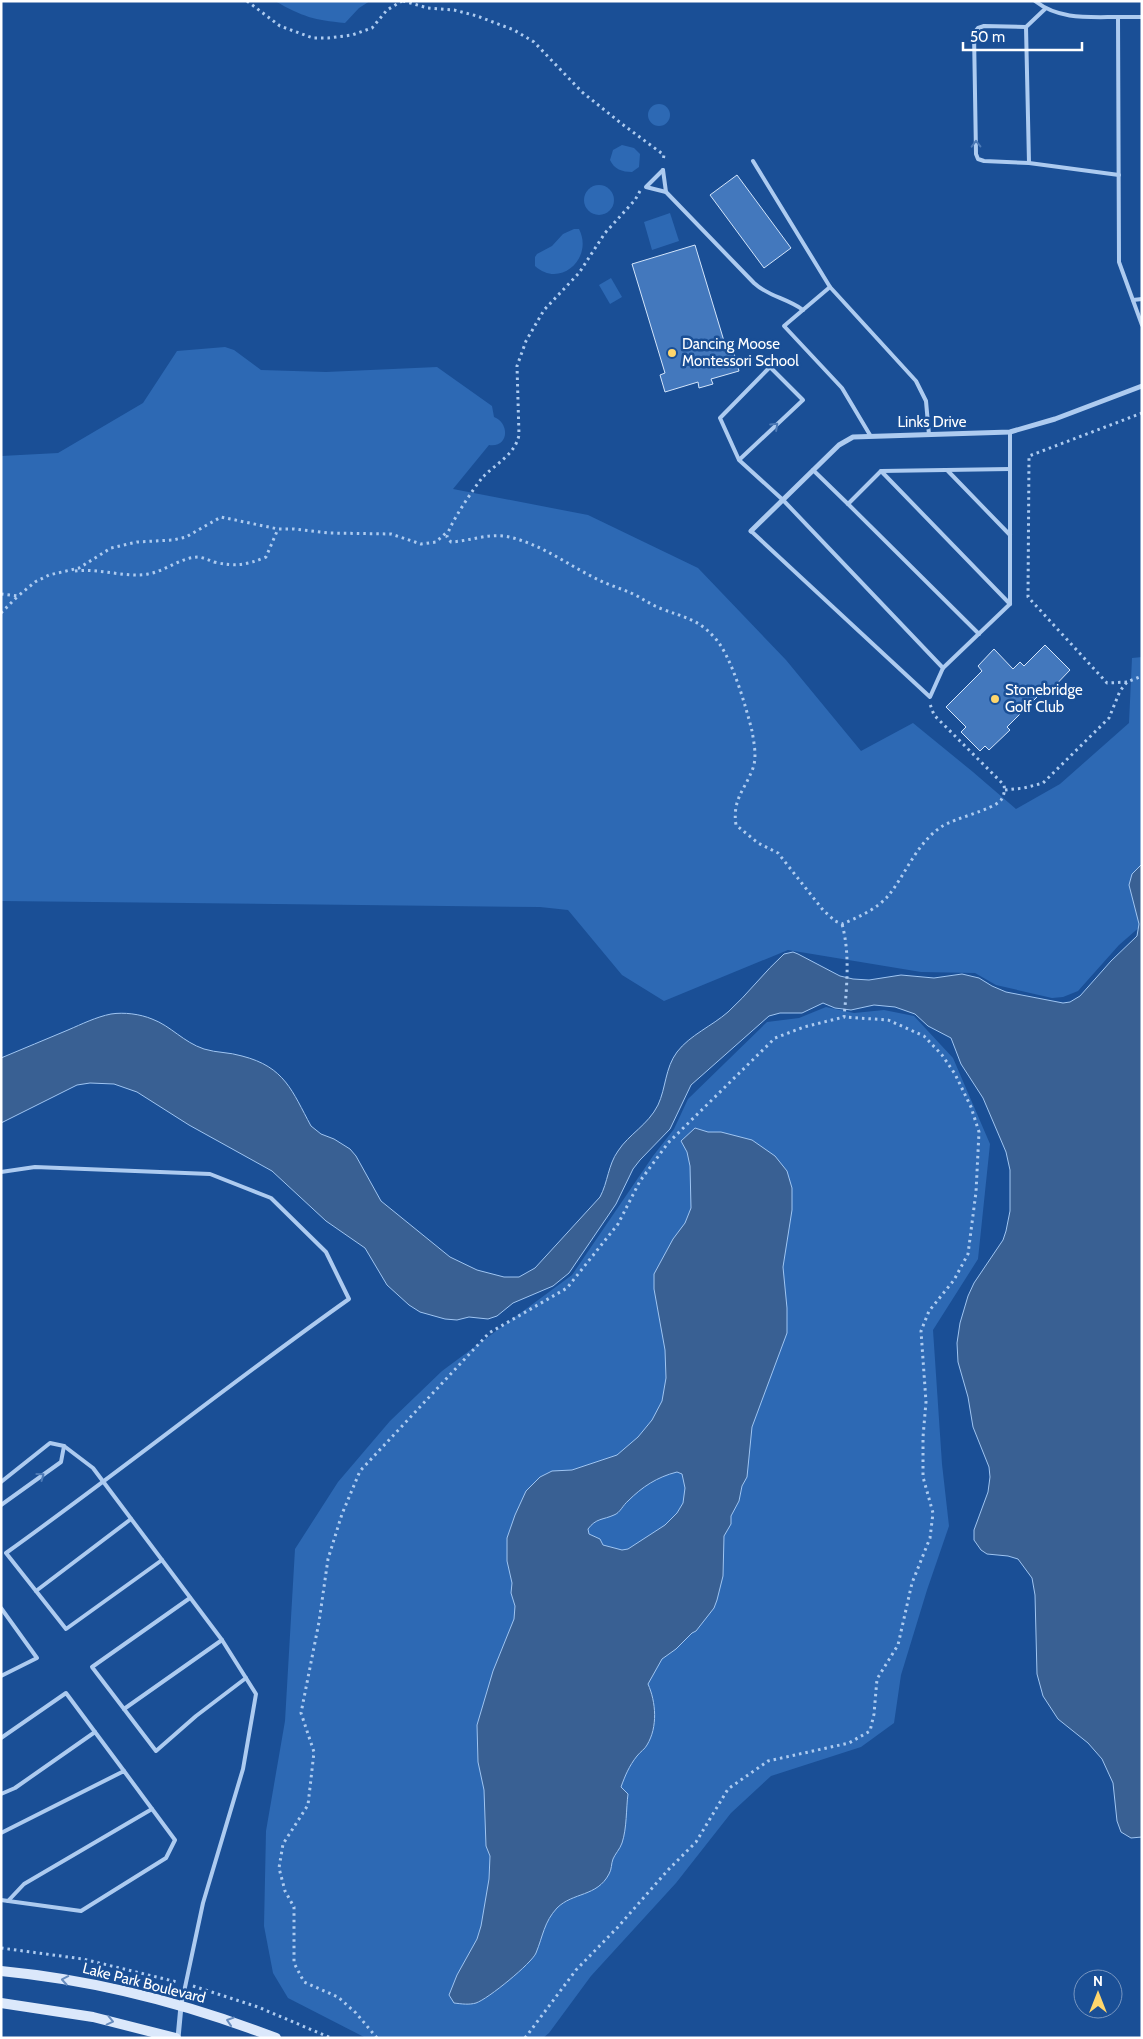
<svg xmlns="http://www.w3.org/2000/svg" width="1143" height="2039" viewBox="0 0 1143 2039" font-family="Cabin,sans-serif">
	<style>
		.green { fill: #2d69b4 }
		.water { fill: #396093; stroke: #9fc5f2; fill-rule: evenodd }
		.building { fill: #4378bd; stroke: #d3e5fb }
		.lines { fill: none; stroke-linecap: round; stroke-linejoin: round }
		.path { stroke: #adcbf0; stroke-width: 3; stroke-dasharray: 2.5 4; stroke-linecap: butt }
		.lane { stroke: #adcbf0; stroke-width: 4 }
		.street { stroke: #adcbf0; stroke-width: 5 }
		.secondary { stroke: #dbe8fb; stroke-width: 10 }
		.oneway { stroke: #4d7ab6 }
		.oneway2 { stroke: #678cbe }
		.poi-dot { fill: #ffd66c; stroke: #1a4f96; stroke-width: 2 }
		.labels { text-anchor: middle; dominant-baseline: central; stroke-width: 5; stroke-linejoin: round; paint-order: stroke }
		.poi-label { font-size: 15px; fill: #fff; stroke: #1a4f96; text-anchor: start }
		.street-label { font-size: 15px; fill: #fff; stroke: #1a4f96 }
	</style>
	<rect width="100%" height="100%" fill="#1a4f96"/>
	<g class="green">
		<path d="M275,1h95l-11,7 -14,15c-31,-3 -42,-6 -70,-22z"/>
		<circle cx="659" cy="115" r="11"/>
		<path d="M622,145l12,3 6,6 -1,13 -7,5c-10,0 -18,-3 -22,-12l3,-10z"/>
		<circle cx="599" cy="200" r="15"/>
		<path d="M670,213l9,28 -27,9 -8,-28z"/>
		<path d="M574,229h5c15,29 -19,60 -44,37v-9l2,-3 15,-8 11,-12z"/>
		<path d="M611,278l11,19 -12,7 -11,-19z"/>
		<path d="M225,347l9,3 27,20 65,2 111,-5 55,39 2,11c16,6 15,31 -5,28l-36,44 135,26 110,53 88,92 75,91 52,-28 60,49 43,37 44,-25 69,-61 3,-65 10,-1v268l-23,20 -41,46 -15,6 -11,1 -56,-13 -21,-12 -54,-1 -133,-22 -124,51 -42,-26 -54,-65 -28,-3 -539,-6v-445l57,-3 85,-50 34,-52z"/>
		<path d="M826,1007l28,6 30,-3 30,6 39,42 37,86 -12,115 -45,71 9,134 7,62 -22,64 -26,85 -7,48 -33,24 -90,29 -40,37 -55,70 -85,93 -42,57 -6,5h-177l-78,-40 -15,-25 -9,-47 2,-95 19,-110 10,-172 43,-67 52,-61 52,-50 130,-96 81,-119 21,-27 14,-30 79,-77 32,-4z"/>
	</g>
	<g class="water">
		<path d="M1142,864v973l-11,1 -10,-6 -4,-11 -4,-38 -11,-24 -14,-16 -30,-24 -15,-23 -6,-22 -2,-79 -3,-17 -14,-19 -10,-3 -21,-2 -6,-4 -7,-10v-10l14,-38 2,-15 -1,-10 -16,-40 -5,-30 -10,-35 -1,-19 3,-20 8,-27 6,-13 29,-43 3,-9 4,-20v-41l-4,-18 -23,-54 -22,-34 -10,-26 -23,-12 -13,-12 -20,-7 -21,-2 -23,5 -16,-2 -12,-5 -21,10h-22l-11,3 -78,69 -21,44 -30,31 -7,9 -17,35 -47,69 -16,13 -40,17 -16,13 -9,3 -19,-2 -12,3 -12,-1 -25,-7 -11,-7 -22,-20 -22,-37 -39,-27 -54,-50 -83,-46 -52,-33 -23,-8 -24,-1 -13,2 -76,38v-65c22,-9 45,-19 67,-28 14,-6 28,-13 43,-16 13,-2 29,0 41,5 19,7 31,23 52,30 13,4 25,3 38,7 43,11 50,35 69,70l10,8 13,5 16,10 6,7 25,45 69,56 27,13 27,7h15l16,-9 65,-71c8,-15 8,-32 18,-46 11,-17 30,-26 40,-46 8,-17 7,-37 19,-53 13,-17 35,-26 51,-40 20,-18 36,-40 56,-58l9,-2 5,2 42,22 13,3 16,1 32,-5 33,3 28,-4 17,4 13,8 14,6 57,11 7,-1 10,-6 31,-35 26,-25 2,-12 -10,-39 3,-11z"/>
		<path d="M695,1128l13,4h13l31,8 23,16 12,15 5,17v22l-9,57 4,41v25l-35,94 -5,50 -5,9 -3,15 -8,15v8l-7,12 -1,40 -6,24 -3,8 -18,23 -4,2 -16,16 -14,10 -14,25c8,18 10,43 -1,61 -2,4 -7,7 -10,11 -8,10 -12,20 -16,31l7,7c-2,15 -1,34 -6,49 -2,6 -7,11 -9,16 -2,5 -1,10 -4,15 -12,23 -36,18 -52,34 -13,14 -14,28 -21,45 -4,10 -48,46 -60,50 -7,2 -14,1 -22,0l-5,-8 8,-20 20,-36 4,-13 8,-47 1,-23 -4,-10 -2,-56 -6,-28 -1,-37 16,-54 21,-52 1,-13 -4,-13 1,-10 -5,-22v-23l8,-23 11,-24 14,-14 12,-6 20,-1 45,-15 21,-18 14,-17 10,-19 4,-23 -1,-28 -11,-61v-15l19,-35 12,-16 6,-15 -1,-42 -3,-14 -6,-11zM677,1472l5,2 3,14 -2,15 -6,10 -12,12 -37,24 -6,1 -19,-5 -3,-6 -11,-5 -1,-5c8,-11 15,-9 26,-14 6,-2 9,-10 14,-14 14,-14 29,-24 49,-29z"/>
	</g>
	<g class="building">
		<path d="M737,175l54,73 -27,20 -54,-73z"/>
		<path d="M695,245l32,106 6,-1 6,21 -28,8 2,5 -14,4 -1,-6 -33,10 -5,-17 5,-2 -33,-109z"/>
		<path d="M1045,645l25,25 -21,22 -3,-4 -39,39 3,3 -21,20 -4,-4 -5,5 -19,-19 5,-5 -20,-20 36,-36 -4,-5 16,-17 19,20 7,-7 4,4z"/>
	</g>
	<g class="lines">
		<g class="path">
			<path d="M247,1l33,25 33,12h15l24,-3 20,-7 15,-18 15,-9"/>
			<path d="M403,1l25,7 26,2 23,6 37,14 20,12 48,50 40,32 42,31 -1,6"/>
			<path d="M640,191l-5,9 -30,33 -26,40 -35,37 -18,31 -9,25 2,69c-4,20 -24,29 -37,43 -8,10 -34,48 -35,59l4,5c18,-1 35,-8 53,-6 36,6 66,31 99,46 9,4 19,7 28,11 11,5 20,12 31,16 21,8 36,10 52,28 17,17 32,70 38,94 2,12 5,26 1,37 -8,22 -21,31 -17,57l22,18 20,10 45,57 12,11 7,3c15,-6 35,-15 46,-28 18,-22 28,-52 53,-69 15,-10 50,-16 60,-27 3,-4 4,-10 3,-15l-70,-70 -4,-11"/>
			<path d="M75,571c25,-3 50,7 73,3 18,-3 33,-17 51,-17 5,1 10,3 15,5 21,5 33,3 52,-5l12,-28"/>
			<path d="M1,594l17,2 17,-14 14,-7 30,-7 32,-20 26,-6 36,-2 13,-3 35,-20 57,12h16l35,4 62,1 30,10 15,-2 11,-10"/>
			<path d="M1,613l17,-17"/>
			<path d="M1127,682l-20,1 -79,-86 1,-141 113,-43"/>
			<path d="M1005,790l19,-2 19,-5 66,-65 11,-27 7,-9 15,-6"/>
			<path d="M1,1948l82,11 94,23"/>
			<path d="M193,1986l65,21 73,31"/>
			<path d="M377,2038l-21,-25 -18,-16 -34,-15 -10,-19v-56l-9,-16 -6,-23 4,-24 25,-39 6,-53 -13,-39 18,-91 9,-63 14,-45 18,-43 129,-138 78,-45 51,-64 22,-43 28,-38 107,-105 29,-11 40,-10c3,-31 6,-64 -2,-93"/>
			<path d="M525,2038l51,-68 41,-42 51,-58 28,-28 32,-53 40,-28 81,-18 21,-12 4,-17 3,-35 21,-34 14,-62 18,-45 3,-25 -10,-36v-40l3,-35 -5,-71 8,-20 25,-31 14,-26 8,-62 3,-60 -8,-25 -16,-33 -13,-19 -18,-19 -36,-16 -44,-3"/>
		</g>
		<g class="lane">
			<path d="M1035,1c24,19 54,16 83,16l1,245 23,63"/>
			<path d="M1045,9l-19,18 3,136 90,12"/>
			<path d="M1118,17h24"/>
			<path d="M1026,27l-42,-1 -6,2 -4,5 2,121 2,5 6,2 45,2"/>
			<path d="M753,161l77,126"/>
			<path d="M663,170l3,22 88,91c15,14 33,15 49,27"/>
			<path d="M663,170l-17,17 20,5"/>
			<path d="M1133,300l9,-1"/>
			<path d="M870,435l-28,-47 -58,-62 46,-39 86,94 10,20 3,34"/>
			<path d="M739,460l64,-60 -33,-33 -50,51 19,42 44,40 160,168"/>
			<path d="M813,470l35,34 33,-33 129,-2"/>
			<path d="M947,470l63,65"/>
			<path d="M881,471l129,133"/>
			<path d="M848,504l131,130"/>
			<path d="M751,531l179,166 13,-29 67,-64v-172"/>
			<path d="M1,1172l34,-5 175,7 61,24 55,54 23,47c-116,82 -227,171 -343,254l60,76 96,-69"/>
			<path d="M64,1446l29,22 129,172 34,54 -13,75 -40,134 -22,103"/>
			<path d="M1,1482l49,-39 14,3 -3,16 -60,43"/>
			<path d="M36,1591l95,-72"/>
			<path d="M190,1598l-98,69 64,84 40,-35 50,-38"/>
			<path d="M1,1608l36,50 -36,18"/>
			<path d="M124,1709l98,-69"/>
			<path d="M1,1738l65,-45 58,78"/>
			<path d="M1,1794l14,-6 80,-56"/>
			<path d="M1,1833l123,-62 51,69 -9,18 -85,53 -80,-11"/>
			<path d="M8,1901l16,-17 128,-75"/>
		</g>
		<g class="street">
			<path d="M751,531l88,-86 14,-8 157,-5 45,-13 87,-33"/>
			<path d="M178,2038l3,-32"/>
		</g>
		<g class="secondary">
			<path d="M1,1971c94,9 187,33 275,67"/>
			<path d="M1,2003l92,14 83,21"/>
		</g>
	</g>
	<defs><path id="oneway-chevron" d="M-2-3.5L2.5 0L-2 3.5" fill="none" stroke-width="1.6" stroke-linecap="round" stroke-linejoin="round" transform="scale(1.25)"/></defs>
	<g class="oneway">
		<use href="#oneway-chevron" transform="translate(976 144) rotate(-91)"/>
		<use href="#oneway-chevron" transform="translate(775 426) rotate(-43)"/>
		<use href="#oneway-chevron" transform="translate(41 1476) rotate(-36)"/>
	</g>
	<g class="oneway2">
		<use href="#oneway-chevron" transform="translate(65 1980) rotate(-170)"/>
		<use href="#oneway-chevron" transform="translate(110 2021) rotate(13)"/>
		<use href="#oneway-chevron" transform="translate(230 2021) rotate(-162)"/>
	</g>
	<g class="poi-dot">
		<circle cx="672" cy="353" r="5"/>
		<circle cx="995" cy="699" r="5"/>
	</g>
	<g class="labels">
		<g class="poi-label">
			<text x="682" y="344">Dancing Moose<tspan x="682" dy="17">Montessori School</tspan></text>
			<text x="1005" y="690">Stonebridge<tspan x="1005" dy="17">Golf Club</tspan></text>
		</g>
		<g class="street-label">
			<text x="932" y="422">Links Drive</text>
			<text transform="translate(144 1983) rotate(14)">Lake Park Boulevard</text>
		</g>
	</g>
	<rect width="1143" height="2039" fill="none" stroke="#ffffff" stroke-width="5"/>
	<g transform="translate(1098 1994)"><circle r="24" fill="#1a4f96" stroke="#7695c0"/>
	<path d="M0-4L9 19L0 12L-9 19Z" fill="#ffd66c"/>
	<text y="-8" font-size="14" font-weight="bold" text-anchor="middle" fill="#ffffff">N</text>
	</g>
	<path d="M963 42v8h119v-8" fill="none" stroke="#ffffff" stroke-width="2.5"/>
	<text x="970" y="42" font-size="15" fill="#ffffff" stroke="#1a4f96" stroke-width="4" paint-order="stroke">50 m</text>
</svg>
